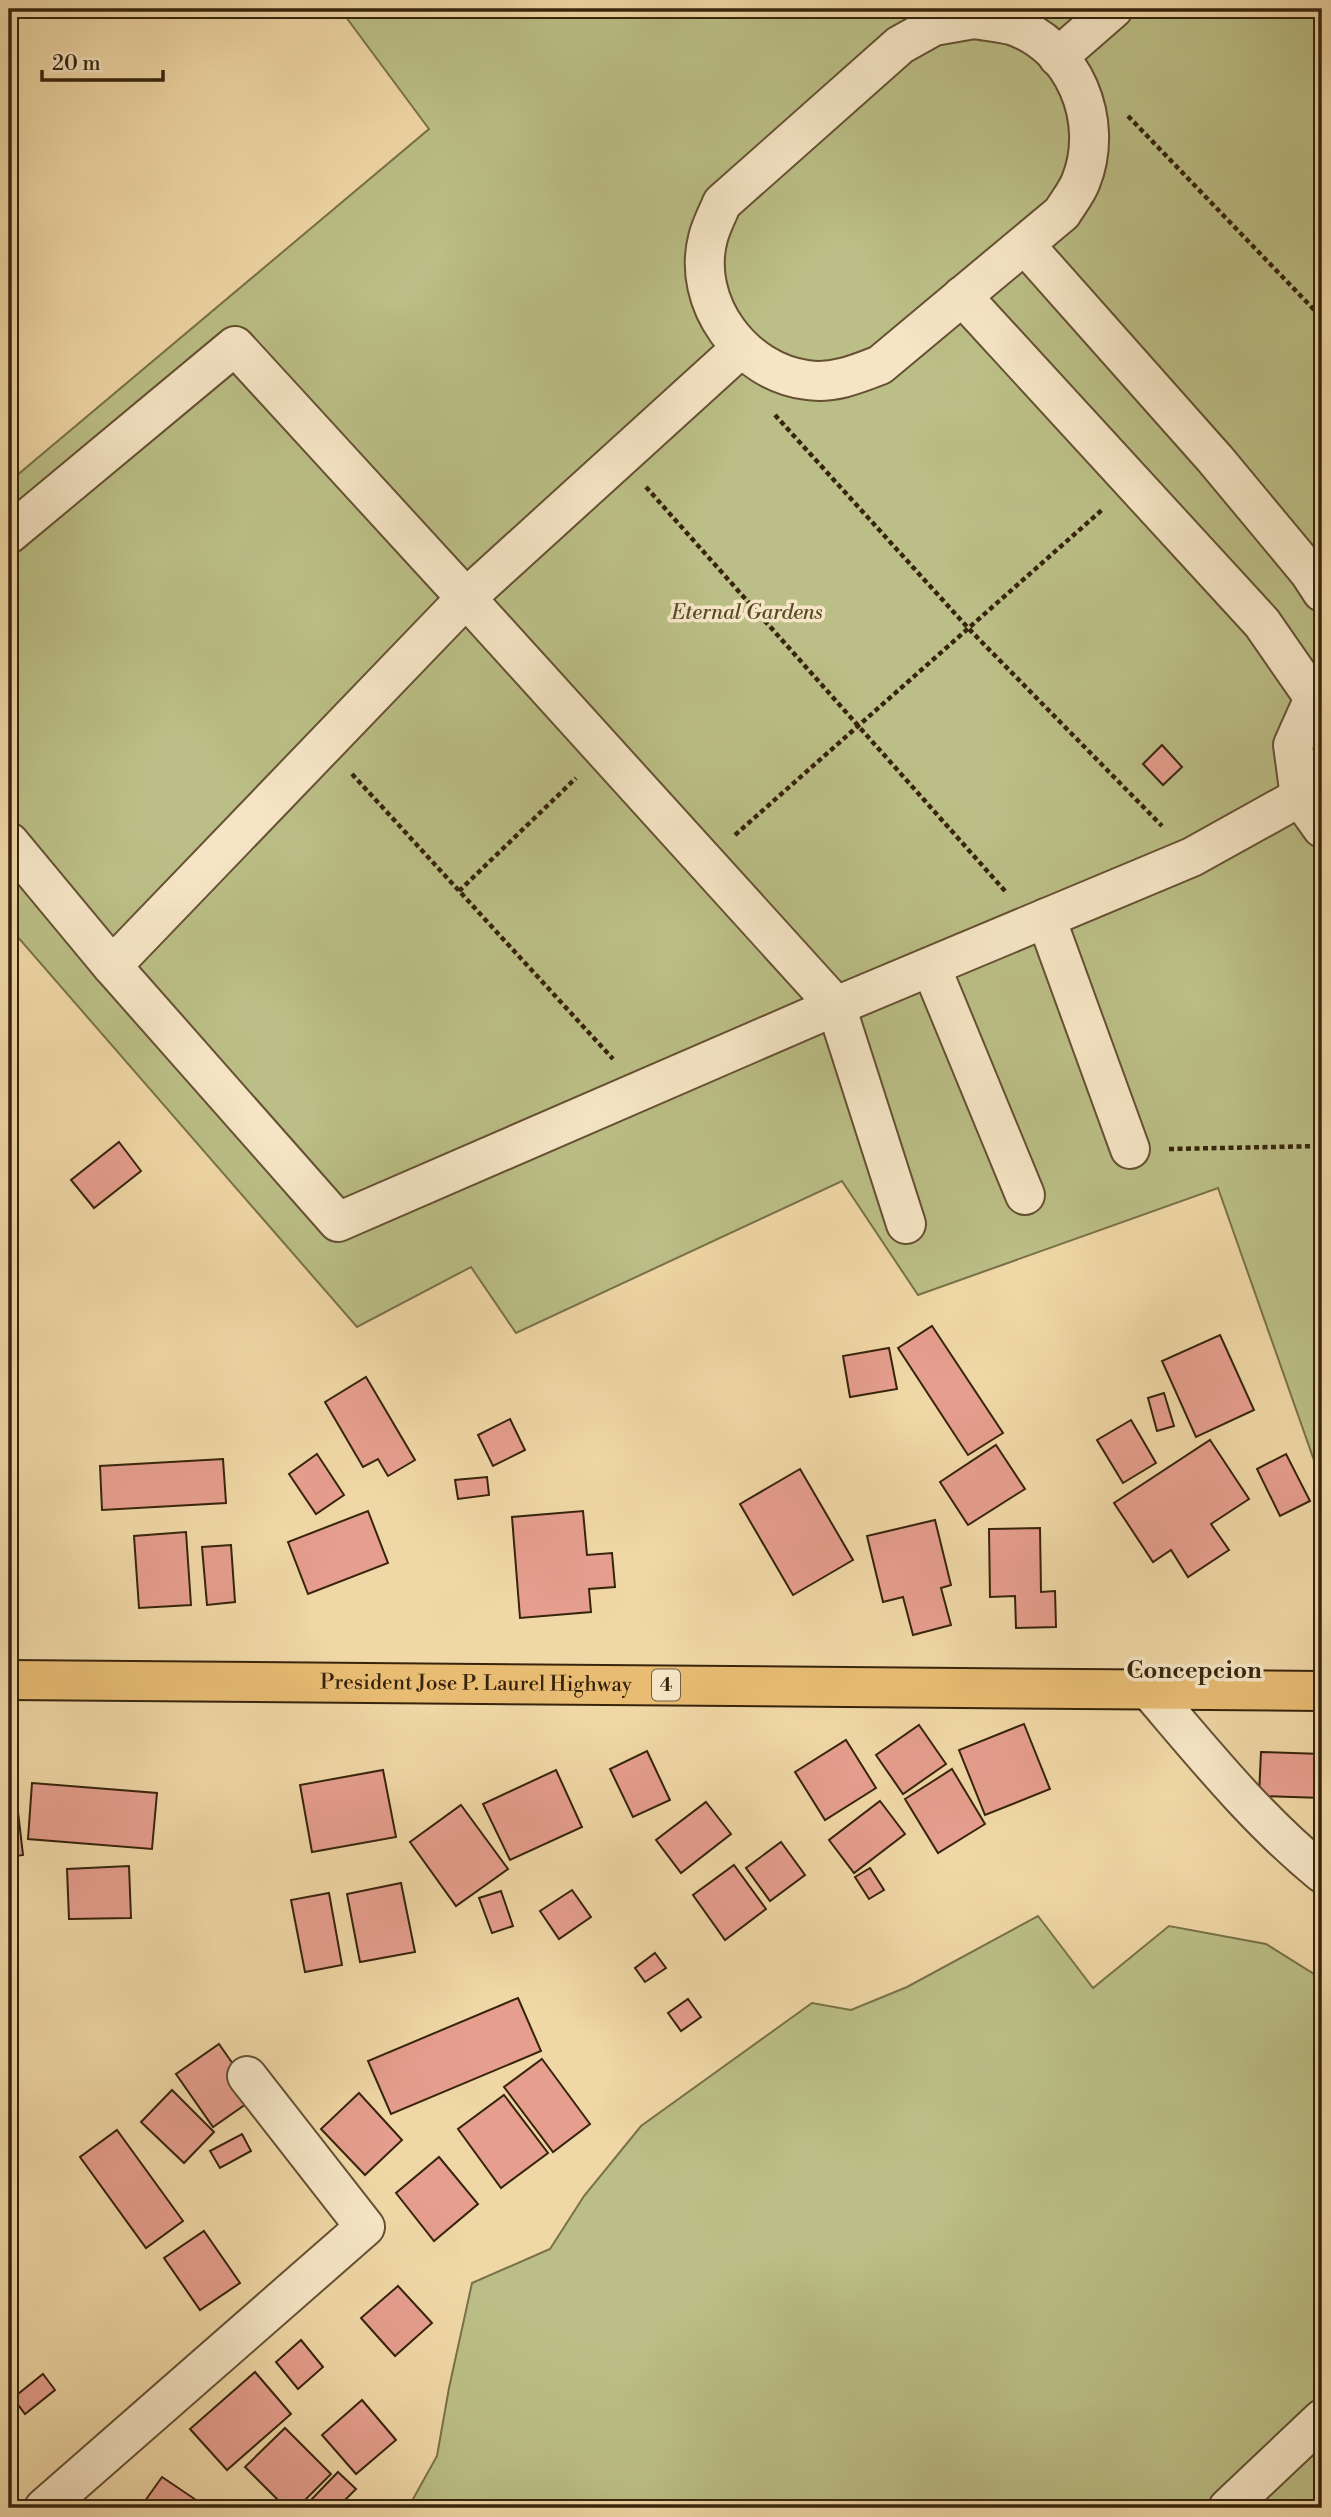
<svg xmlns="http://www.w3.org/2000/svg" width="1331" height="2517" viewBox="0 0 1331 2517" font-family="'Libre Bodoni',serif">
	<style>
		.green { fill: #bbbe86; stroke: #797149; stroke-width: 2 }
		.building { fill: #e69e8e; stroke: #37240c; stroke-width: 2 }
		.lines { fill: none; stroke-linecap: round; stroke-linejoin: round }
		.minor-casing { stroke: #655132; stroke-width: 42 }
		.highway-casing { stroke: #37240c; stroke-width: 42 }
		.path { stroke: #37240c; stroke-width: 4.5; stroke-dasharray: 5 3.5; stroke-linecap: butt }
		.minor { stroke: #f5e5c5; stroke-width: 38 }
		.highway { stroke: #e8bc73; stroke-width: 38 }
		.labels { text-anchor: middle; dominant-baseline: central; stroke-width: 7; stroke-linejoin: round; paint-order: stroke }
		.shield { fill: #f5e5c5; stroke: #705e44; stroke-width: 2 }
		.shield-label { font-size: 19px; font-weight: bold; fill: #37240c }
		.park-label { font-size: 21px; font-style: italic; fill: #584a2a; stroke: #f5e5c5 }
		.street-label { font-size: 21px; fill: #37240c; stroke: #f5e5c5 }
		.quarter-label { font-size: 24px; font-weight: bold; fill: #37240c; stroke: #f5e5c5 }
	</style>
	<rect width="100%" height="100%" fill="#f0d7a6"/>
	<filter id="stains"><feTurbulence type="fractalNoise" baseFrequency=".00286" numOctaves="4"/><feColorMatrix values="0 0 0 0 .2 0 0 0 0 .09 0 0 0 0 .02 0 0 0 .5 -.17"/></filter>
	<radialGradient id="worn" r=".72"><stop offset=".6" stop-color="#630" stop-opacity="0"/><stop offset="1" stop-color="#630" stop-opacity=".3"/></radialGradient>
	<g class="green">
		<path d="M340,9h982v1474l-104,-295 -300,107 -76,-114 -326,152 -45,-66 -114,60 -348,-400v-445l420,-353z"/>
		<path d="M1038,1916l55,72 76,-62 97,18 56,35v529h-914l29,-52 12,-68 23,-105 78,-34 34,-53 57,-70 171,-123 39,7 56,-23z"/>
	</g>
	<g class="building">
		<path d="M1162,745l20,22 -19,18 -20,-21z"/>
		<path d="M119,1142l22,29 -47,37 -23,-28z"/>
		<path d="M932,1326l71,107 -35,22 -70,-107z"/>
		<path d="M1220,1335l34,75 -58,27 -34,-76z"/>
		<path d="M889,1348l8,41 -47,8 -7,-41z"/>
		<path d="M366,1377l49,83 -27,16 -10,-17 -15,8 -38,-65z"/>
		<path d="M1164,1393l10,33 -17,5 -9,-33z"/>
		<path d="M510,1419l15,31 -32,16 -15,-31z"/>
		<path d="M1131,1420l25,43 -33,20 -26,-43z"/>
		<path d="M1210,1440l39,59 -38,25 18,26 -41,27 -17,-27 -18,12 -39,-59z"/>
		<path d="M996,1445l29,44 -57,36 -28,-43z"/>
		<path d="M317,1454l27,41 -28,19 -27,-40z"/>
		<path d="M1286,1454l24,47 -30,15 -23,-47z"/>
		<path d="M223,1459l3,44 -124,7 -2,-44z"/>
		<path d="M800,1469l53,91 -60,35 -53,-91z"/>
		<path d="M487,1477l2,18 -31,4 -3,-19z"/>
		<path d="M368,1511l20,52 -80,31 -20,-52z"/>
		<path d="M583,1511l4,44 25,-2 3,34 -26,2 2,23 -71,6 -8,-101z"/>
		<path d="M935,1520l16,65 -10,3 10,37 -38,10 -10,-38 -20,5 -16,-66z"/>
		<path d="M1040,1528l1,64 14,-1 1,36 -40,1 -1,-32 -25,1 -1,-68z"/>
		<path d="M186,1532l5,73 -52,3 -5,-72z"/>
		<path d="M231,1545l4,57 -28,3 -5,-58z"/>
		<path d="M1024,1724l26,65 -65,26 -26,-65z"/>
		<path d="M919,1725l27,39 -43,30 -27,-39z"/>
		<path d="M846,1740l30,48 -51,32 -30,-48z"/>
		<path d="M647,1751l23,49 -37,17 -23,-48z"/>
		<path d="M1261,1752l61,2v44l-63,-2z"/>
		<path d="M13,1769l10,86 -14,2v-87z"/>
		<path d="M952,1769l33,55 -47,29 -33,-54z"/>
		<path d="M383,1770l13,67 -84,15 -12,-67z"/>
		<path d="M556,1770l26,57 -72,33 -27,-56z"/>
		<path d="M32,1783l125,10 -5,56 -124,-10z"/>
		<path d="M880,1801l25,33 -51,39 -25,-33z"/>
		<path d="M706,1802l25,32 -50,39 -25,-33z"/>
		<path d="M461,1805l47,64 -52,37 -46,-64z"/>
		<path d="M781,1842l24,33 -35,26 -24,-33z"/>
		<path d="M734,1865l32,44 -41,31 -32,-45z"/>
		<path d="M129,1866l2,52 -62,1 -2,-50z"/>
		<path d="M870,1868l14,22 -15,9 -14,-22z"/>
		<path d="M401,1883l14,69 -55,10 -13,-68z"/>
		<path d="M572,1890l19,27 -32,22 -19,-28z"/>
		<path d="M501,1891l12,35 -21,7 -13,-35z"/>
		<path d="M329,1893l13,72 -37,7 -14,-72z"/>
		<path d="M655,1953l11,15 -21,14 -10,-14z"/>
		<path d="M518,1998l23,53 -150,63 -23,-53z"/>
		<path d="M688,1999l13,18 -20,14 -13,-18z"/>
		<path d="M219,2044l37,53 -43,30 -37,-53z"/>
		<path d="M542,2059l48,65 -37,28 -49,-65z"/>
		<path d="M172,2090l42,42 -30,31 -43,-41z"/>
		<path d="M359,2093l43,47 -37,35 -44,-46z"/>
		<path d="M504,2095l44,58 -47,35 -43,-59z"/>
		<path d="M117,2130l66,91 -37,27 -66,-91z"/>
		<path d="M242,2134l9,17 -31,17 -10,-17z"/>
		<path d="M439,2157l39,47 -44,37 -38,-48z"/>
		<path d="M204,2231l36,52 -40,27 -36,-52z"/>
		<path d="M398,2286l34,37 -37,33 -34,-38z"/>
		<path d="M301,2340l22,27 -25,22 -22,-27z"/>
		<path d="M255,2372l36,42 -64,56 -37,-41z"/>
		<path d="M43,2374l12,16 -30,24 -12,-16z"/>
		<path d="M362,2400l34,40 -40,34 -34,-39z"/>
		<path d="M285,2428l46,46 -34,34h-11l-41,-41z"/>
		<path d="M338,2472l18,17 -19,19h-24l-5,-5z"/>
		<path d="M162,2477l43,29 -1,2h-64z"/>
	</g>
	<g class="lines">
		<defs>
			<g id="minor">
				<path d="M974,19c12,2 25,3 37,6 63,20 94,96 70,156 -4,11 -13,22 -19,32l-182,152c-23,9 -47,19 -73,15 -64,-8 -116,-77 -99,-142 3,-12 9,-23 14,-35l178,-158 34,-19z"/>
				<path d="M1058,57l55,-48"/>
				<path d="M1025,245l190,214 94,113 13,20"/>
				<path d="M962,296l300,327 52,75"/>
				<path d="M741,348l-275,250 370,408 356,-149 108,-60"/>
				<path d="M9,534l226,-188 231,252 -354,368"/>
				<path d="M1322,690l-8,8 -21,47 7,52 22,31"/>
				<path d="M9,842l103,124 226,256 498,-216 70,218"/>
				<path d="M1046,918l84,231"/>
				<path d="M931,967l94,228"/>
				<path d="M1150,1691c54,63 107,129 172,182"/>
				<path d="M44,2508l321,-281 -118,-151"/>
				<path d="M1228,2508l94,-89"/>
			</g>
			<g id="highway">
				<path id="s1" d="M9,1680l1313,11"/>
			</g>
		</defs>
		<use href="#minor" class="minor-casing"/>
		<use href="#highway" class="highway-casing"/>
		<g class="path">
			<path d="M1128,116l194,202"/>
			<path d="M775,415l194,214 193,197"/>
			<path d="M646,487l359,404"/>
			<path d="M352,774l261,285"/>
			<path d="M735,835l368,-326"/>
			<path d="M459,891l117,-113"/>
			<path d="M1169,1149l153,-3"/>
		</g>
		<use href="#minor" class="minor"/>
		<use href="#highway" class="highway"/>
	</g>
	<g class="labels">
		<rect class="shield" x="652" y="1669.5" width="28" height="31" rx="5"/>
		<g class="shield-label">
			<text x="666" y="1685">4</text>
		</g>
		<g class="park-label">
			<text x="747" y="613">Eternal Gardens</text>
		</g>
		<g class="street-label">
			<text stroke="none"><textPath href="#s1" startOffset="467">President Jose P. Laurel Highway</textPath></text>
		</g>
		<g class="quarter-label">
			<text x="1194" y="1671">Concepcion</text>
		</g>
	</g>
	<rect width="1331" height="2517" fill="none" stroke="#f0d7a6" stroke-width="35"/>
	<rect x="10" y="10" width="1310" height="2496" fill="none" stroke="#37240c" stroke-width="3.5"/>
	<rect x="18" y="18" width="1296" height="2482" fill="none" stroke="#37240c" stroke-width="2"/>
	<path d="M42 70v10h121v-10" fill="none" stroke="#37240c" stroke-width="3.5"/>
	<text x="52" y="70" font-size="21" fill="#37240c" stroke="#f5e5c5" stroke-width="5" paint-order="stroke">20 m</text>
	<rect width="100%" height="100%" filter="url(#stains)"/>
	<rect width="100%" height="100%" fill="url(#worn)"/>
</svg>
